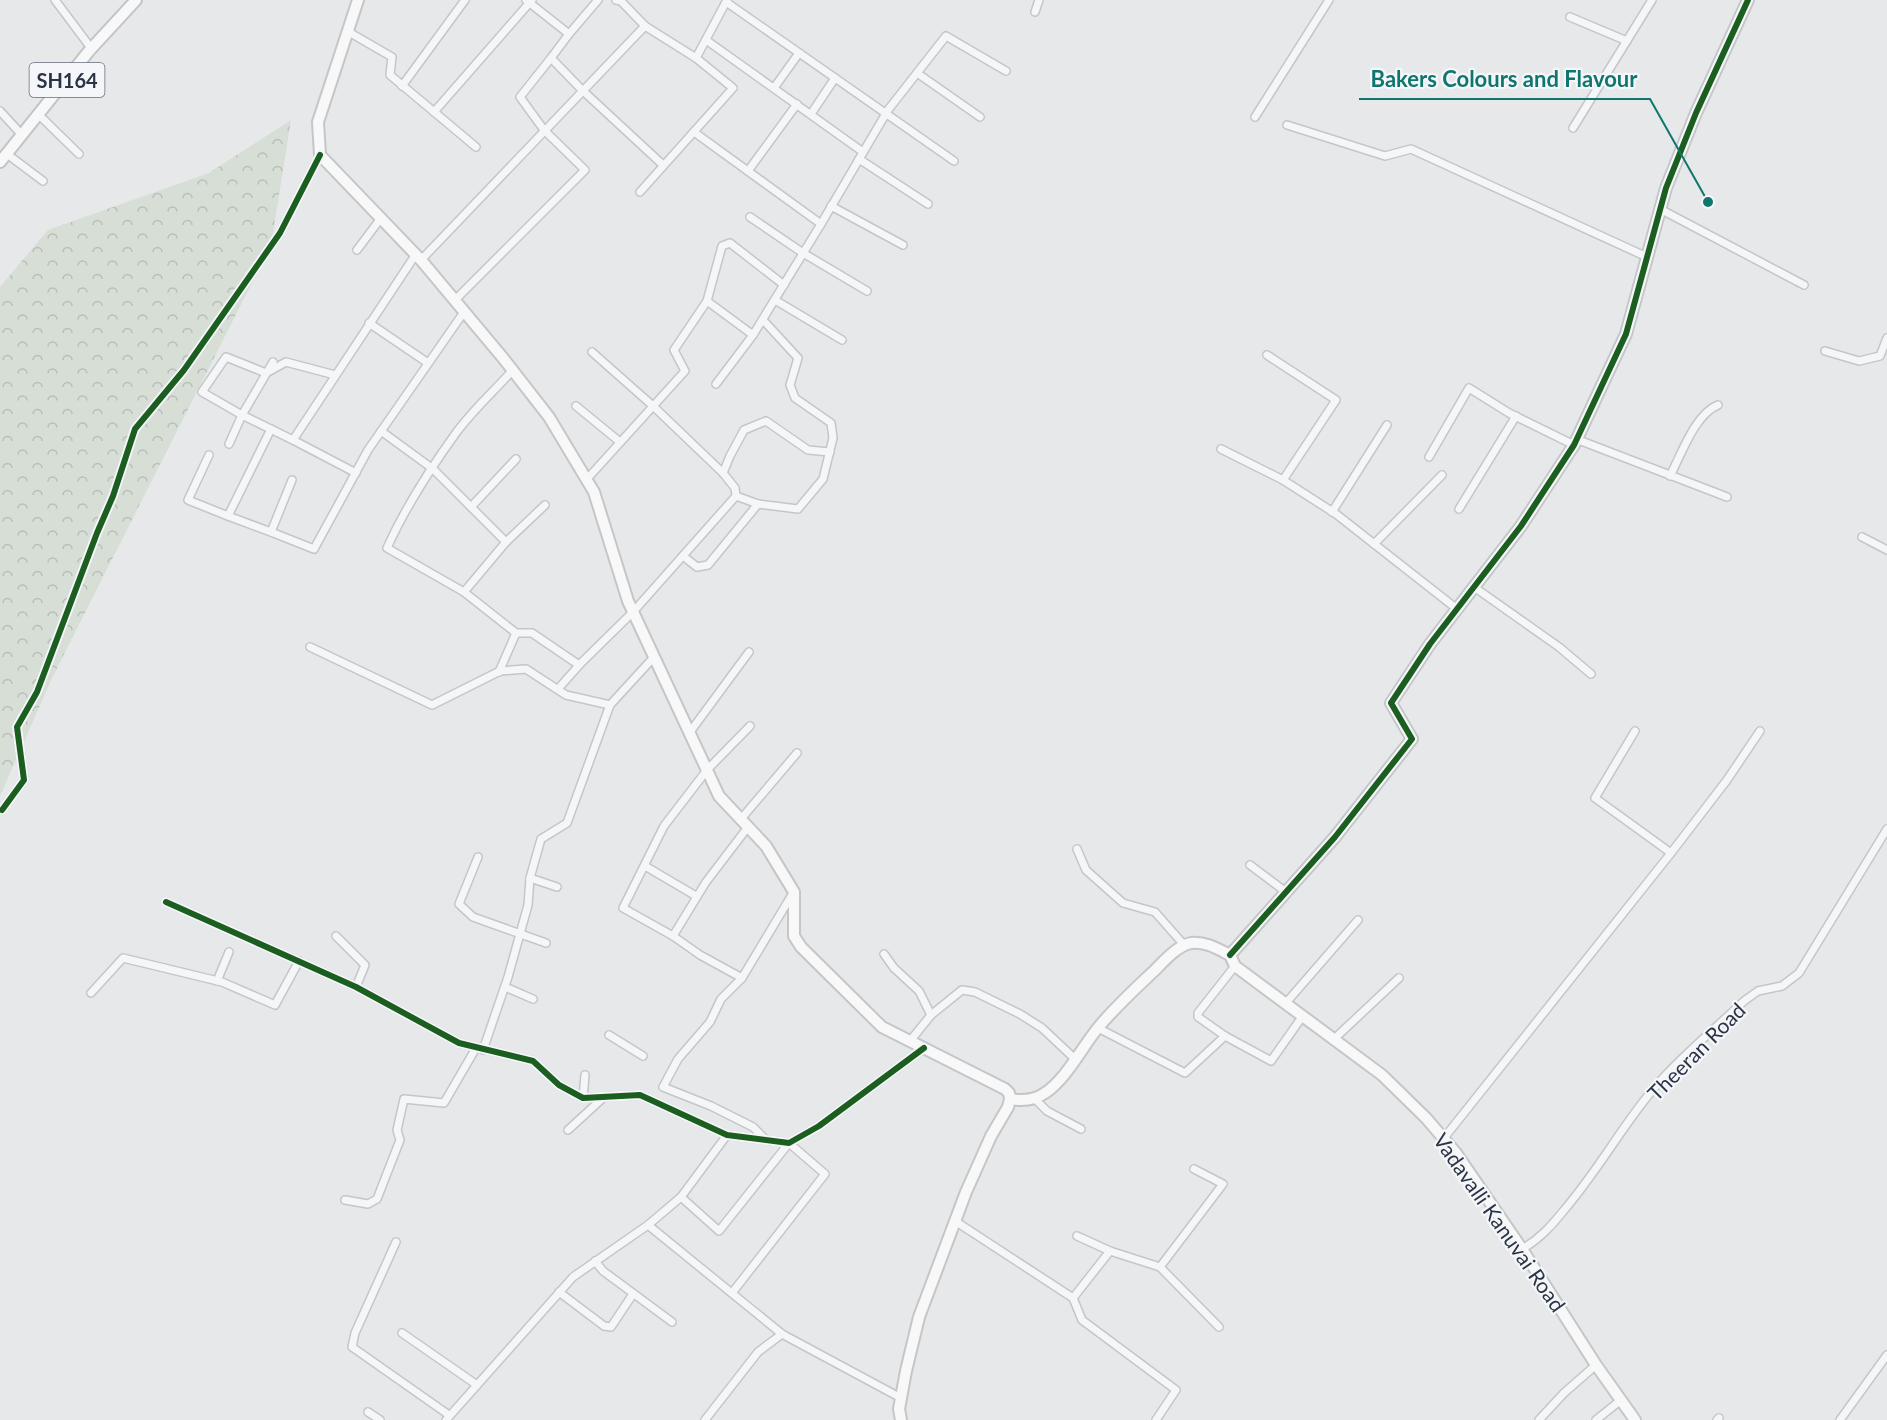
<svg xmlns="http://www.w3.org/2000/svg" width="1887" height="1420" viewBox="0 0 1887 1420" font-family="Lato,sans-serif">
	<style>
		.forest { fill: url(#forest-crowns) }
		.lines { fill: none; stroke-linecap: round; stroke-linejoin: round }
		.street-casing { stroke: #c4c6c8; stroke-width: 10 }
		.secondary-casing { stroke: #c4c6c8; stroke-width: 14 }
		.primary-casing { stroke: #c2c5c8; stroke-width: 14 }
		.street { stroke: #f5f6f7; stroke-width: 7 }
		.secondary { stroke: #f8f8f8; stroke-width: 10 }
		.primary { stroke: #f8f8f8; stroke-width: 10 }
		.cycleway-casing { stroke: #f4f6f9; stroke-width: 10 }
		.cycleway { stroke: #1b5e20; stroke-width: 6 }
		.labels { text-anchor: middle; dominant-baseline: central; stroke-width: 4.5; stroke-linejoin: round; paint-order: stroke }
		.shield { fill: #f4f6f9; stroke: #676e7b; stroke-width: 1.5 }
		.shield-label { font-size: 20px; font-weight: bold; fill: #2b3445 }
		.street-label { font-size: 21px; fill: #2b3445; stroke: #f4f6f9 }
		.leader { fill: none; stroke: #0f766e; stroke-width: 2 }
		.callout-dot { fill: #0f766e; stroke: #f4f6f9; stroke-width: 2 }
		.callout-label { font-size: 22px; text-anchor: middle; font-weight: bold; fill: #0f766e; stroke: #f4f6f9; stroke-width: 4.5; stroke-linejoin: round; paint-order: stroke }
	</style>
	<defs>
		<pattern id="forest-crowns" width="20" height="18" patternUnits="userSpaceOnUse" patternTransform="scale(1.5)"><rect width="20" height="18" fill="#d6ded6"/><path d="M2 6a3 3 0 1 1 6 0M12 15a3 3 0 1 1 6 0" fill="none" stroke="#b8bfb9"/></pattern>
	</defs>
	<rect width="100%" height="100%" fill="#e6e8ea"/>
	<path class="forest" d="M291,120l-20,125 -218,431 -53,120v-509l48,-57 161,-57z"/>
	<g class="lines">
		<defs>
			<g id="street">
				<path d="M55,0l36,48"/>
				<path d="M526,0l43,34 -18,24 31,32 81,75"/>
				<path d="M616,0l5,1 24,25"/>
				<path d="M726,2l228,159"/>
				<path d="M1035,12l4,-12"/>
				<path d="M1570,17l57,24"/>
				<path d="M347,31l45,26 -2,18 86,72"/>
				<path d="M569,34l29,-34"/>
				<path d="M706,40l157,112"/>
				<path d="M917,73l63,44"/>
				<path d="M402,86l63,-86"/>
				<path d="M774,88l25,-35"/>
				<path d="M0,111l22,24"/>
				<path d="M434,112l98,-112"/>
				<path d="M811,114l24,-36"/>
				<path d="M39,115l40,39"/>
				<path d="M1255,117l74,-117"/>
				<path d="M1287,125l98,31 26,-7 236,108"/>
				<path d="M1573,128l79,-128"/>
				<path d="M694,132l127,92 67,-114 58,-74 60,35"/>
				<path d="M7,154l36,27"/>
				<path d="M859,159l69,45"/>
				<path d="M748,171l49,-67"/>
				<path d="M640,192l93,-104 -37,-30"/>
				<path d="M831,206l72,39"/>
				<path d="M1660,209l144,76"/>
				<path d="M750,217l53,36 64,38"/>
				<path d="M357,250l24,-32"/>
				<path d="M421,260l224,-234 51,32 31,-58"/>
				<path d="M455,300l130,-130 -41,-40 -24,-33 31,-39"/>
				<path d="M775,300l67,40"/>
				<path d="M707,301l46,34"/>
				<path d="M369,323l59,40"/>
				<path d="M1825,351l34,10 21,-5 7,-18"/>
				<path d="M1267,355l69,45 -53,80"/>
				<path d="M273,362l-31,53 51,25 123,-186"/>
				<path d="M716,384l37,-49 68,-111"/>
				<path d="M576,406l44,36"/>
				<path d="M381,431l52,38 73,73 -42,50 -77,-44c18,-40 43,-79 69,-115 17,-23 38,-42 57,-63"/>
				<path d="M1576,439l151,58"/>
				<path d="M293,440l63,33"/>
				<path d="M229,444l13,-29 -40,-23 24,-35 40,16 20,-11 49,13"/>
				<path d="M1221,449l62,31 53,34 121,95"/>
				<path d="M209,455l-21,45 40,16 43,-87"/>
				<path d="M1429,457l40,-69 40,25 65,32"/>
				<path d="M723,473l7,-17 14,-26 22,-9 42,29 22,2"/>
				<path d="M1670,476c11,-21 25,-62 48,-71"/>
				<path d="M587,479l98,-108 -11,-21 33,-49 15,-55 8,-3 54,42"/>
				<path d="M292,480l-21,52 43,17 54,-99 96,-138"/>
				<path d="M736,496l22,8 40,5 25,-30 10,-41 -2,-15 -36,-25 -5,-13 8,-27 -35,-38"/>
				<path d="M471,507l45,-48"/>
				<path d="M1459,509l57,-93"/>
				<path d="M1332,512l55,-87"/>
				<path d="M228,516l43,16"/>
				<path d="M1862,537l25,13"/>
				<path d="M506,542l39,-37"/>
				<path d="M1374,544l68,-69"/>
				<path d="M683,556l14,11 11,-2 50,-61"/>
				<path d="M1474,587l85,60 32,27"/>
				<path d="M464,592l52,41h16l47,32"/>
				<path d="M310,647l122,58 68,-34 26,-2 40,26 44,10"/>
				<path d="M499,672l17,-39"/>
				<path d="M558,689l23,-26 52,-51 103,-116 -1,-8 -12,-15 -70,-67 -61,-54"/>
				<path d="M1635,731l-40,67 76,55"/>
				<path d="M690,732l59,-80"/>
				<path d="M2,810l22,-30 -7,-53 20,-35 60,-159 16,-37 22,-67 49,-59 96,-137 40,-78"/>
				<path d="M741,819l56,-66"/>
				<path d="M1077,849l9,21 37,33 32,9 30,34"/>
				<path d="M478,857l-19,47 14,13 73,26"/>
				<path d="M1250,865l36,27"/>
				<path d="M645,866l51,30"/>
				<path d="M530,878l27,9"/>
				<path d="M166,902l190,85 103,56 74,18 26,24 24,13 57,-3 87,40 62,8 30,-17 105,-78"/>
				<path d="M336,936l29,29 -9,22"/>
				<path d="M673,936l33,-54 42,-55"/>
				<path d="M884,954l10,14 25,23 12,24"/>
				<path d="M1235,966l-37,47v4l27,19 46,25 31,-44"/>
				<path d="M742,978l-42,-23 -27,-19 -50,-28 41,-82 43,-56 43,-44"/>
				<path d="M217,981l12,-29"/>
				<path d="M505,987l28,12"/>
				<path d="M91,993l32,-35 99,24 53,23 24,-44"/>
				<path d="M1285,1004l73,-84"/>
				<path d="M1098,1028l87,45 40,-37"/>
				<path d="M609,1035l34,21"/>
				<path d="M1333,1040l66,-62"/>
				<path d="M910,1041l21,-26 31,-25 13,2 45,22 22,14 33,31"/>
				<path d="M483,1050l25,-73 20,-72 2,-27 11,-39 26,-16 43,-118 44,-48"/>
				<path d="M583,1098l2,-23"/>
				<path d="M1035,1099l12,12 34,18"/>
				<path d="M568,1130l36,-33"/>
				<path d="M1444,1138l227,-285 56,-73 33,-49"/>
				<path d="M766,1140l-13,-13 -42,-21 -48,-19 15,-28 32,-37 11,-23 21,-21 51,-85"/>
				<path d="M681,1197l38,34 70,-88 36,31 -93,119"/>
				<path d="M345,1200l23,4 9,-5 23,-59 -3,-10 7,-31 40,4 32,-55"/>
				<path d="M955,1221l118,77 9,22 94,70 -20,30"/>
				<path d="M648,1225l134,109 119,64"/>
				<path d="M1077,1236l33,15 50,16 59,60"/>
				<path d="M396,1242l-41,91 -3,14 97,68"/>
				<path d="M1522,1249c18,-10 31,-25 43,-40 36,-42 62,-92 99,-132 25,-27 54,-51 80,-76l14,-10 24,-5 17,-13 88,-144"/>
				<path d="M595,1261l8,10 69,51"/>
				<path d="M1160,1267l63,-83 -29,-15"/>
				<path d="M559,1292l45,34 7,1 22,-33"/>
				<path d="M1073,1298l37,-47"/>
				<path d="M402,1333l75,52"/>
				<path d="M368,1412l12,8"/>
				<path d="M446,1420l127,-143 75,-52 33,-28 46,-62"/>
				<path d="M705,1420l53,-68 24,-18"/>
				<path d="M1539,1420l25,-27 32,-28"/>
				<path d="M1596,1420l25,-20"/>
				<path d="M1717,1420l2,-2"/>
				<path d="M1840,1420l47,-65"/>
			</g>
			<g id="secondary">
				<path d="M358,0l-40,122 2,33 101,105 82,98 46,59 45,75 34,109 91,195 47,50 28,46v44l7,11 81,80 123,62 4,4 1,6 -2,8 -17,29 -25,56 -47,125 -13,54 -7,38 2,11"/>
				<path d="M1230,955l105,-118 77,-98 -21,-36 39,-59 91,-118 53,-81 52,-111 40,-146 30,-75 52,-113"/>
				<path d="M1230,955l5,11 147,109 44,43 30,35 66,96 74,116 39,55"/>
				<path d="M1010,1099c12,2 25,1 35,-6 21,-14 36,-44 52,-64 17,-21 38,-40 58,-59 10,-10 22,-24 36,-27 14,-2 27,6 39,12"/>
			</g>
			<path id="primary" d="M0,162l89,-111 47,-51"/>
		</defs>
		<use href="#street" class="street-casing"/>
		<use href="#secondary" class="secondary-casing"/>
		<use href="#primary" class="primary-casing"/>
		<use href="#street" class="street"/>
		<use href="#secondary" class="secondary"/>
		<use href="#primary" class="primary"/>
		<defs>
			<g id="cycleway">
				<path d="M2,810l22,-30 -7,-53 20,-35 60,-159 16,-37 22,-67 49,-59 96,-137 40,-78"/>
				<path d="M166,902l190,85 103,56 74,18 26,24 24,13 57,-3 87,40 62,8 30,-17 105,-78"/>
				<path d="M1230,955l105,-118 77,-98 -21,-36 39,-59 91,-118 53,-81 52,-111 40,-146 30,-75 52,-113"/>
			</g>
		</defs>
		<use href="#cycleway" class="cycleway-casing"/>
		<use href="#cycleway" class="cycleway"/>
	</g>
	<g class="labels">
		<rect class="shield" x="29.5" y="63" width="75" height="34" rx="4.5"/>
		<g class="shield-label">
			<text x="67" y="80">SH164</text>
		</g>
		<g class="street-label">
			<text transform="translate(1696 1051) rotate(-45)">Theeran Road</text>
			<text transform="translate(1500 1222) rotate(55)">Vadavalli Kanuvai Road</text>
		</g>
	</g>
	<path class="leader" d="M1708 202L1650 99H1359"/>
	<circle class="callout-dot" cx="1708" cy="202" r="6"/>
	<g class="callout-label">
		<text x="1504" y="87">Bakers Colours and Flavour</text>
	</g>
</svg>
